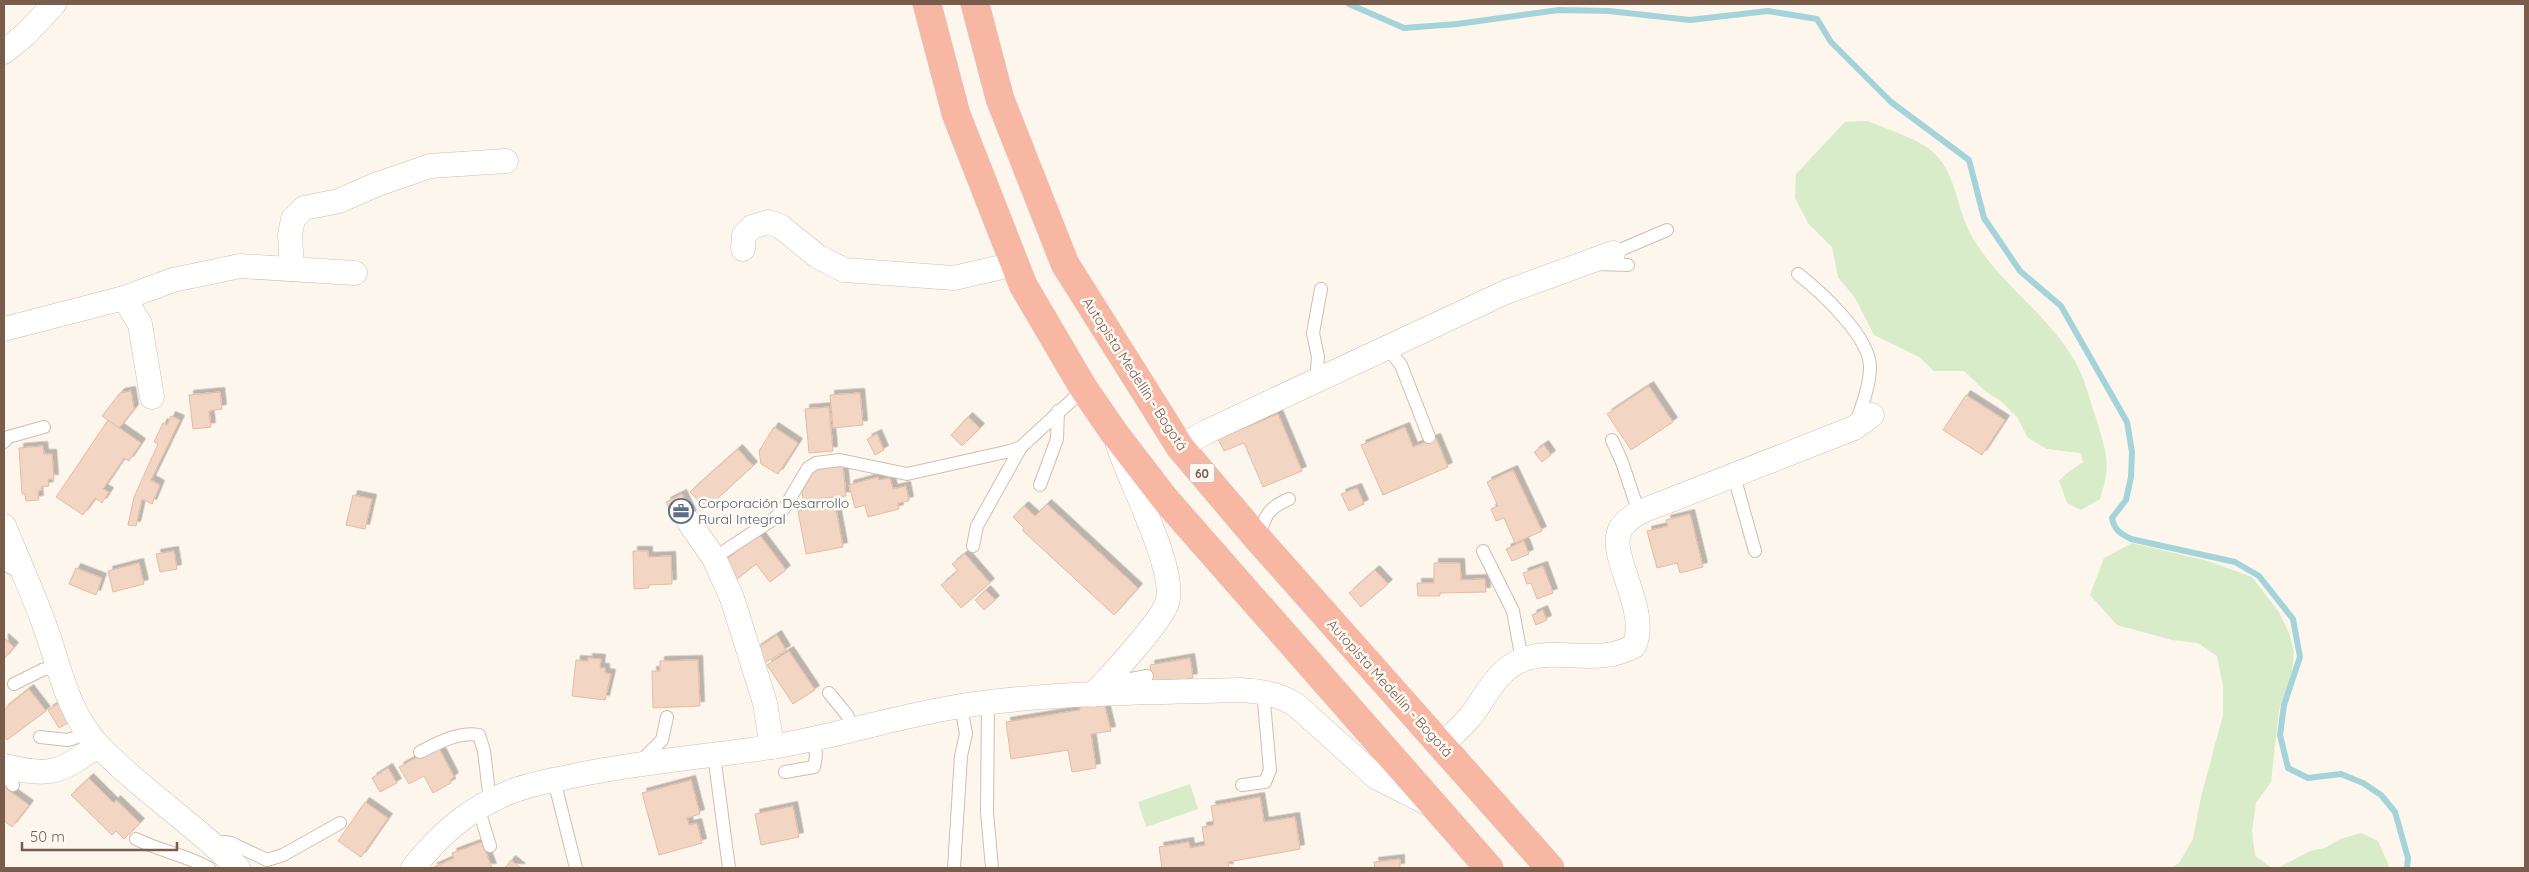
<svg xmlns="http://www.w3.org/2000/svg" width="2529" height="872" viewBox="0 0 2529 872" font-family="Quicksand,sans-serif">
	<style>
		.green { fill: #d8ecc9 }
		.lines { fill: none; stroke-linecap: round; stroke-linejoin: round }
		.stream { stroke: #a5d3da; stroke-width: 6 }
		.building { fill: #f3d5c3; stroke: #e6bba3; filter: url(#shadow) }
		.lane-casing { stroke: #d1beb0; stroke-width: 14 }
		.street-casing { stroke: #d1beb0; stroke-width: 25 }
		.highway-casing { stroke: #dad1cd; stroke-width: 29 }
		.lane { stroke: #fff; stroke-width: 12 }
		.street { stroke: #fff; stroke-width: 24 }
		.highway { stroke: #f7b7a3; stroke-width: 28 }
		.labels { text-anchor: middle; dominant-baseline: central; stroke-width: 5; stroke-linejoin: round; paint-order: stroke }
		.shield { fill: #fffaf3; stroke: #a28b7f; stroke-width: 1 }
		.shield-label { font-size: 12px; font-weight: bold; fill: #7a5c4d }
		.street-label { font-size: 14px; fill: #7a5c4d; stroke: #fffaf3 }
		.service-label { font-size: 14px; fill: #4e5e75; stroke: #fffaf3; text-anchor: start }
	</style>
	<defs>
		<filter id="shadow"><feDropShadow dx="4.5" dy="-4.5" stdDeviation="0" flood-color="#0004"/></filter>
	</defs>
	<rect width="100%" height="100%" fill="#fdf6ec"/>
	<g class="green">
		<path d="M1867,121c20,8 53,18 68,33 21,20 22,55 35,79 25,46 71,76 99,119 15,21 19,43 27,66 10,34 16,45 4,81l-19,11 -14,-7 -8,-22 8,-8 16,-11 -3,-9 -33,-4 -19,-11 -11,-21 -15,-15 -17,-11 -21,-20h-30l-15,-14 -45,-22 -19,-37 -17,-21 -6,-30 -24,-24 -13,-25 1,-24 49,-52z"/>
		<path d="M2132,543l76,18 44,16 27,35 10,21 5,19 -2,20 -13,38 -8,72 -15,21 -4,28 3,25 17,12h-101l8,-5 14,-24 8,-42 22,-82v-29l-6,-30 -19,-13 -26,-3 -55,-15 -27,-30 14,-37z"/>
		<path d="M1190,784l8,25 -52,18 -8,-25z"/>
		<path d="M2361,833l17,8 12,27h-112l32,-17 15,-3 15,-9z"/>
	</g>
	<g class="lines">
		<path class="stream" d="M1349,4l55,24 53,-4 102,-14 50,1 81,9 78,-9 49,8 14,23 60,60 78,58 15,58 36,53 41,35 66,116 5,30 -1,25 -5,23 -14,18c2,12 9,16 19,21l104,23 24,14 34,43 7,38 -16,48 -4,30 8,33 20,10 33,-4 22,9 18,12 14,17 13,46 -1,10"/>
	</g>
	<g class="building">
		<path d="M1649,386l24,36 -42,28 -24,-36z"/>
		<path d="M131,391l3,18 -15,19 -17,-12 18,-23z"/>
		<path d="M220,392l2,17 -13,2 2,16 -18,2 -4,-34z"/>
		<path d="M860,393l3,32 -30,3 -3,-33z"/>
		<path d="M1966,395l39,25 -23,35 -39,-25z"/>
		<path d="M829,407l4,44 -24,2 -4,-44z"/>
		<path d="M1278,414l24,57 -39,16 -19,-44 -20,8 -6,-12z"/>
		<path d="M171,416l9,4 -29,60 9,5 -8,19 -10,-5 -6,27 -8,-1 6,-28 24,-53 -4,-2 9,-19 4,2z"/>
		<path d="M968,417l12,11 -18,18 -11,-11z"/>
		<path d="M108,420l33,23 -12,18 -5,-3 -21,31 6,3 -7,11 -7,-5 -12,17 -27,-18z"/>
		<path d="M774,427l24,16 -20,31 -17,-10 -2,-13z"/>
		<path d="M1405,427l8,20 23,-9 12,29 -65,28 -22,-50z"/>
		<path d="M877,434l7,16 -9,5 -8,-16z"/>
		<path d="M1544,445l7,10 -9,7 -8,-10z"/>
		<path d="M43,446l1,8h8l2,25h-6l1,7 -8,1 1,3 -4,1 1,9 -13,1 -1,-7h-3l-3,-46z"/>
		<path d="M738,449l15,17 -47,43 -16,-17z"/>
		<path d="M843,466l3,30 -43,4 -2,-16 12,-15z"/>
		<path d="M1513,470l29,61 -27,12 -11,-25 -8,3 -5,-12 7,-3 -11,-24z"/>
		<path d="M878,477l1,3 11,-2 3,11 13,-3 3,15 -11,2 1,6 -31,8 -3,-12 -10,3 -6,-23z"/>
		<path d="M1357,488l7,16 -15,7 -8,-17z"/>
		<path d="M682,494l10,21 -16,8 -10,-21z"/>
		<path d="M353,495l19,4 -7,30 -19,-4z"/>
		<path d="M835,504l8,43 -37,7 -8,-43z"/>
		<path d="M1047,504l91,84 -24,27 -92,-85 2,-2 -11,-11 11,-11 11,10z"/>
		<path d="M1690,514l13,53 -23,6 -3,-10 -20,5 -10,-37 21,-5 -2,-6z"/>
		<path d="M759,534l27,36 -16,12 -14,-18 -21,17 -13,-18z"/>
		<path d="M1524,541l5,13 -17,7 -6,-12z"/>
		<path d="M174,551l3,18 -17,3 -4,-18z"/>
		<path d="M633,551h15v6l23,-1 1,28 -23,1v3l-15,1z"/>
		<path d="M965,554l25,29 -29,25 -20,-23 17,-14 -6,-7z"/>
		<path d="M139,563l5,21 -31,8 -5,-21z"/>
		<path d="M1434,563h26l1,17 24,-1 1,13 -46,1v3h-22l-1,-13h17z"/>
		<path d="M1543,566l10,27 -16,6 -6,-16 -4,1 -4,-11z"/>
		<path d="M76,568l26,10 -6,17 -27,-11z"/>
		<path d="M1375,570l13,14 -27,23 -12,-14z"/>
		<path d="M986,590l9,10 -11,10 -9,-10z"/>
		<path d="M1543,610l4,10 -11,5 -4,-10z"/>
		<path d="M777,635l9,15 -21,13 -9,-14z"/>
		<path d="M4,638l10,9 -10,12z"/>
		<path d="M789,651l26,39 -22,14 -26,-39z"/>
		<path d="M588,658l13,1 -1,9h5v5l6,1 -6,26 -33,-4 4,-36 12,1z"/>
		<path d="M1190,658l3,20 -40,7 -3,-20z"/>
		<path d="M698,660l2,46 -47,2 -1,-37h8v-10z"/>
		<path d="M29,689l17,22 -39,29 -3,-4v-27z"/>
		<path d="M61,702l11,19 -13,7 -11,-18z"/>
		<path d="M1079,703h25l7,28 -20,3 5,34 -24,4 -4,-22 -57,9 -5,-37 74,-12z"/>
		<path d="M438,746l16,31 -4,3 1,3 -18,10 -9,-17 -15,8 -10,-17z"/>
		<path d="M388,768l9,15 -17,9 -8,-14z"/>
		<path d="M89,778l25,25 2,-3 24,23 -16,16 -8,-8 -4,4 -41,-40z"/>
		<path d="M691,780l9,34 -13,4 2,7 8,-2 5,20 -43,12 -17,-62z"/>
		<path d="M4,787l25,18 -17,22 -8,-6z"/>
		<path d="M1260,797l4,25 31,-5 5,32 -72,13 1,6h-67l-3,-21 30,-5 1,6 15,-3 -3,-18 12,-2 -3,-19z"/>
		<path d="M365,802l23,16 -27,39 -23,-16z"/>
		<path d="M793,806l6,31 -38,8 -6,-31z"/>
		<path d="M482,842l10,26h-60l22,-10 -2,-5z"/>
		<path d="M1400,859v9h-25l-1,-6z"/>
		<path d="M511,860l10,8h-16z"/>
	</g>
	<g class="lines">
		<defs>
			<g id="lane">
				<path d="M1613,253l54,-23"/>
				<path d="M1598,264l30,1"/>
				<path d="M1798,274c23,18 72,63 72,93 0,18 -8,39 -14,56"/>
				<path d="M1387,347l14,18 28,72"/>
				<path d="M1316,381l2,-24 -5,-24 8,-44"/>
				<path d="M1612,440l10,22 17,51"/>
				<path d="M4,442l4,-5 36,-10"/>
				<path d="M1734,476l21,75"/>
				<path d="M1040,485l17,-46 1,-28"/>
				<path d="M1258,539c7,-22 8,-30 31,-40"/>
				<path d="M973,546l4,-20 44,-79"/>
				<path d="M1483,551l30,60 9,49"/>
				<path d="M714,558l61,-40 10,-11 23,-39 8,-5 24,-3 67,14 103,-23 11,-4 63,-58"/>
				<path d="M4,564l9,5 9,-1"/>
				<path d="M1107,679h24l16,-3"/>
				<path d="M14,684l28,-14 14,-4"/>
				<path d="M829,693l18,22 6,14"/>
				<path d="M988,703l-1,109 5,56"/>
				<path d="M40,737l28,3 21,-7"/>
				<path d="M420,752c18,-9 39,-21 59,-17l5,16 6,50"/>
				<path d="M714,755l15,113"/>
				<path d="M641,761l21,-21 5,-23"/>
				<path d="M9,768l1,13 3,4"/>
				<path d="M785,772l29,-5 2,-11 -1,-17"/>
				<path d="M554,780l22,88"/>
				<path d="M1242,785l23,-3 5,-12 -7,-79"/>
				<path d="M478,807l12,39"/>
				<path d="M136,839c24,12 50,16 73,29"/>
				<path d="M215,846l9,-4 7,1 36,17 16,-5 57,-32"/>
				<path d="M954,868l7,-112 5,-22 -5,-28"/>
			</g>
			<g id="street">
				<path d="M4,52l22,-18 28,-30"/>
				<path d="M743,249l1,-14 8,-8 16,-5 12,4 37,30 27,14 110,8 61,-14"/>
				<path d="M292,269l-2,-34 3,-16 11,-11 35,-7 36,-16 55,-19 76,-5"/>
				<path d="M124,298l16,26 12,73"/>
				<path d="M4,329l120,-31 49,-18 67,-14 115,7"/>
				<path d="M1180,447l26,-15 300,-140 107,-39"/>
				<path d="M689,522l25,36 18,40 33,105 7,44"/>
				<path d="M4,526c13,32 27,63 39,95 16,42 23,90 55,124 43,45 96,79 140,123"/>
				<path d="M1093,695c18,-20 66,-70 74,-92 11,-31 -38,-123 -49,-158"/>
				<path d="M1441,746c10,-10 21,-19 30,-30 15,-20 26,-46 51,-56 35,-14 76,7 112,-14 17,-36 -29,-93 -13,-118 10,-15 31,-21 47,-27l186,-73 18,-13"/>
				<path d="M4,766c47,11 56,7 94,-21"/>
				<path d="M413,868c28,-35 55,-59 97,-76 20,-8 42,-12 63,-16 65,-14 132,-19 198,-29 64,-10 126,-31 190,-41 92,-14 185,-13 277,-16 22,1 39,3 58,15l80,72 55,28"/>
			</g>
			<g id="highway">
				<path d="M927,4l29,110 67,171 61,104 31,45 50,65 324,369"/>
				<path d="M975,4l25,95 65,165 115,183 78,92 292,329"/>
			</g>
		</defs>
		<use href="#lane" class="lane-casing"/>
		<use href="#street" class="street-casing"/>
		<use href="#highway" class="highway-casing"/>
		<use href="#lane" class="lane"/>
		<use href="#street" class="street"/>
		<use href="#highway" class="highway"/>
	</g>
	<defs>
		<symbol id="office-ring" viewBox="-11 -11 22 22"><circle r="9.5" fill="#fffaf3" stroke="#5c6f8a" stroke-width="1.5"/><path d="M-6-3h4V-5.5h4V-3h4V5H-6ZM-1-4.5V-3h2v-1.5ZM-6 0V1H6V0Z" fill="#5c6f8a"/></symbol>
	</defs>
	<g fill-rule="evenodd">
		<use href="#office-ring" x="667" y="497" width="28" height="28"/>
	</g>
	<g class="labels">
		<rect class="shield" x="1189.5" y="463.5" width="25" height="19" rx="4"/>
		<g class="shield-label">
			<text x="1202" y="473">60</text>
		</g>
		<g class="street-label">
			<text transform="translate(1135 374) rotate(57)">Autopista Medellín - Bogotá</text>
			<text transform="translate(1390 688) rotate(48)">Autopista Medellín - Bogotá</text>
		</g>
		<g class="service-label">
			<text x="698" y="503">Corporación Desarrollo<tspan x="698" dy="16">Rural Integral</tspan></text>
		</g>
	</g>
	<rect width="2529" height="872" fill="none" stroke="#7a5c4d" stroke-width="10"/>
	<path d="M22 842v8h155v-8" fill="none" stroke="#7a5c4d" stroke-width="2.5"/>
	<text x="30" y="842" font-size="15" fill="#7a5c4d" stroke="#fffaf3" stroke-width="4" paint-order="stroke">50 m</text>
</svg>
